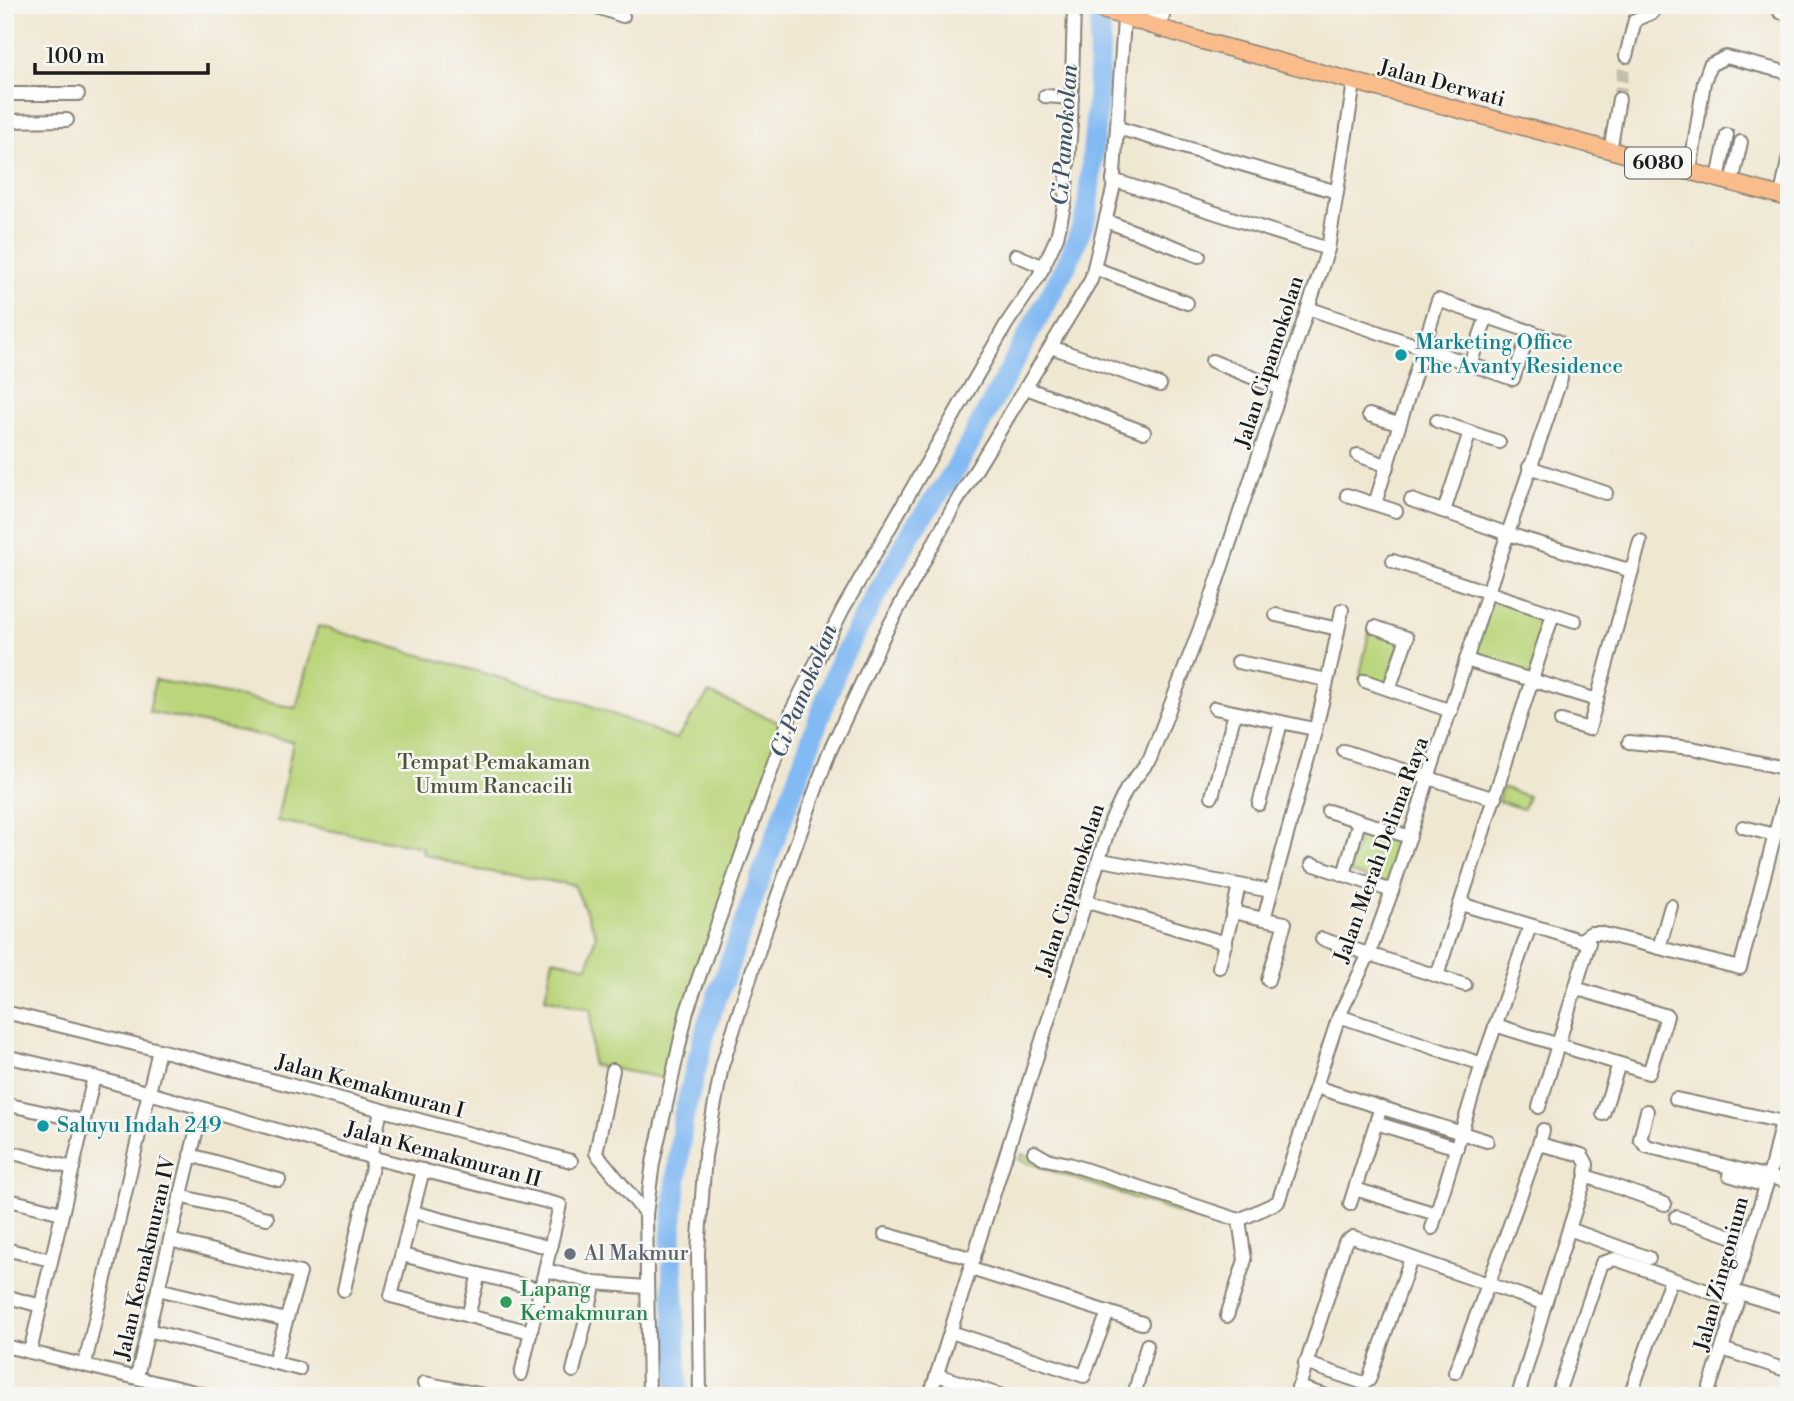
<svg xmlns="http://www.w3.org/2000/svg" width="1794" height="1401" viewBox="0 0 1794 1401" font-family="'Libre Bodoni',serif">
	<style>
		.green { fill: #bad57a; stroke: #6b784b; stroke-width: 2 }
		.lines { fill: none; stroke-linecap: round; stroke-linejoin: round }
		.river { stroke: #82baf3; stroke-width: 21 }
		.minor-tunnel { stroke: #c6bead; stroke-width: 12; stroke-dasharray: 12 6; stroke-linecap: butt }
		.minor-casing { stroke: #868276; stroke-width: 16 }
		.major-casing { stroke: #868276; stroke-width: 19 }
		.minor { stroke: #fff; stroke-width: 12 }
		.major { stroke: #f9bc8a; stroke-width: 16 }
		.culture-dot { fill: #0f9aa8; stroke: #f6f6f2; stroke-width: 2.5 }
		.worship-dot { fill: #6b7280; stroke: #f6f6f2; stroke-width: 2.5 }
		.leisure-dot { fill: #2e9e5b; stroke: #f6f6f2; stroke-width: 2.5 }
		.labels { text-anchor: middle; dominant-baseline: central; stroke-width: 5; stroke-linejoin: round; paint-order: stroke }
		.shield { fill: #f6f6f2; stroke: #5d5d5c; stroke-width: 2 }
		.shield-label { font-size: 19px; font-weight: bold; fill: #1c1c1c }
		.street-label { font-size: 21px; fill: #1c1c1c; stroke: #f6f6f2 }
		.culture-label { font-size: 21px; fill: #0d838f; stroke: #f6f6f2; text-anchor: start }
		.park-label { font-size: 21px; fill: #4b5438; stroke: #f6f6f2 }
		.worship-label { font-size: 21px; fill: #5b616d; stroke: #f6f6f2; text-anchor: start }
		.leisure-label { font-size: 21px; fill: #27864d; stroke: #f6f6f2; text-anchor: start }
		.water-label { font-size: 23px; font-style: italic; fill: #405367; stroke: #f6f6f2 }
	</style>
	<rect width="100%" height="100%" fill="#f6f6f2"/>
	<filter id="ink" filterUnits="userSpaceOnUse"><feTurbulence type="fractalNoise" baseFrequency=".0143" numOctaves="2"/><feDisplacementMap in="SourceGraphic" scale="14" xChannelSelector="R" yChannelSelector="G"/><feConvolveMatrix kernelMatrix="1 2 1 2 8 2 1 2 1" color-interpolation-filters="sRGB"/></filter>
	<filter id="wash" filterUnits="userSpaceOnUse"><feTurbulence type="fractalNoise" baseFrequency=".00686" numOctaves="4" result="noise"/><feDisplacementMap in="SourceGraphic" scale="28" xChannelSelector="R" yChannelSelector="G"/><feGaussianBlur stdDeviation="1.57" result="paint"/><feColorMatrix in="noise" values="0 0 0 0 0 0 0 0 0 0 0 0 0 0 0 0 0 1.4 0 .05"/><feComposite in="paint" operator="in"/></filter>
	<g filter="url(#wash)">
		<rect width="100%" height="100%" fill="#f0e7d1"/>
		<g class="green">
			<path d="M1490,596l60,19 -20,61 -59,-19z"/>
			<path d="M318,626l253,72 105,41 33,-46 74,31 -114,355 -77,-14 -1,-55 -46,-12 8,-39 35,8 8,-33 -22,-49 -102,-16 -50,-16 1,-6 -146,-26 16,-79 -144,-30 6,-32 141,28z"/>
			<path d="M1370,628l32,11 -15,45 -27,-10z"/>
			<path d="M1502,787l26,9 -5,13 -25,-8z"/>
			<path d="M1363,827l42,14 -15,45 -42,-14z"/>
			<path d="M1022,1154l211,70 -2,7 -212,-71z"/>
		</g>
		<g class="lines">
			<path class="river" d="M678,1396l-7,-160 12,-118 25,-96 132,-361 72,-130 41,-57 115,-212 19,-48 11,-121 3,-88"/>
		</g>
	</g>
	<g filter="url(#ink)">
		<g class="lines">
			<path class="minor-tunnel" d="M1619,99l7,-43"/>
			<defs>
				<g id="minor">
					<path d="M1778,5l2,7 9,3"/>
					<path d="M576,6l6,-1"/>
					<path d="M600,8l23,8"/>
					<path d="M1150,27l5,-22"/>
					<path d="M1160,30l5,-25"/>
					<path d="M1626,56l9,-36 18,-8 3,-7"/>
					<path d="M5,94h73"/>
					<path d="M1045,96l27,2"/>
					<path d="M5,121l62,-1"/>
					<path d="M1118,128l219,64"/>
					<path d="M1610,151l9,-52"/>
					<path d="M1690,171l14,-89 6,-17 16,-8 63,16"/>
					<path d="M1718,179l9,-44"/>
					<path d="M1113,180l215,69"/>
					<path d="M1732,183l9,-41"/>
					<path d="M1781,196l8,-40"/>
					<path d="M1106,221l93,35"/>
					<path d="M1016,255l28,12"/>
					<path d="M1094,268l93,35"/>
					<path d="M1308,308l205,71 17,-48"/>
					<path d="M1051,347l109,38"/>
					<path d="M1212,361l69,28"/>
					<path d="M1470,364l17,-48"/>
					<path d="M1026,388l118,44"/>
					<path d="M1369,415l29,9"/>
					<path d="M1437,421l62,21"/>
					<path d="M1358,455l30,11"/>
					<path d="M1529,467l77,26"/>
					<path d="M1347,495l49,16"/>
					<path d="M1411,500l97,34 124,37"/>
					<path d="M1375,504l63,-204 120,41"/>
					<path d="M1444,511l26,-79"/>
					<path d="M1393,561l182,60"/>
					<path d="M1276,615l62,14"/>
					<path d="M1375,627l32,11 -18,51"/>
					<path d="M1466,660l131,40"/>
					<path d="M1238,662l89,18"/>
					<path d="M1365,681l86,30"/>
					<path d="M1215,708l99,21"/>
					<path d="M1561,721l28,8 51,-188"/>
					<path d="M1629,742l63,6 97,21"/>
					<path d="M1344,751l151,48"/>
					<path d="M1212,796l23,-83"/>
					<path d="M1259,804l22,-81"/>
					<path d="M1328,811l82,26"/>
					<path d="M1743,827l32,8"/>
					<path d="M1101,860l138,25"/>
					<path d="M1312,864l80,27"/>
					<path d="M1344,875l15,-54"/>
					<path d="M1271,891l-32,-6 -6,27 31,7c27,-102 59,-205 78,-309"/>
					<path d="M1088,902l138,41"/>
					<path d="M1461,904l128,39 -50,164"/>
					<path d="M1264,919l21,4 -17,57"/>
					<path d="M1322,939l143,46"/>
					<path d="M1581,940l10,-7h9l140,35 49,-187"/>
					<path d="M1659,948l12,-42"/>
					<path d="M1219,967l14,-55"/>
					<path d="M1437,976l116,-362"/>
					<path d="M5,1012l166,41 400,108"/>
					<path d="M1339,1016l143,48"/>
					<path d="M1495,1025l154,48 18,-57 -92,-28"/>
					<path d="M5,1056l89,21 276,80 190,48 -39,169"/>
					<path d="M613,1070l-17,83 50,61"/>
					<path d="M1316,1087l171,54"/>
					<path d="M1676,1099l112,24"/>
					<path d="M5,1104l78,17"/>
					<path d="M1647,1111l-7,28 6,7 143,36"/>
					<path d="M1603,1114l16,-50"/>
					<path d="M1376,1123l81,25"/>
					<path d="M1539,1144l4,-14"/>
					<path d="M5,1151l68,17"/>
					<path d="M1034,1152l12,7 23,5 170,56 39,-18 61,-186 30,-62 23,-63 96,-299 73,-214"/>
					<path d="M190,1155l89,25"/>
					<path d="M370,1157l11,-46"/>
					<path d="M423,1170l-32,126 140,36"/>
					<path d="M1729,1175l37,11"/>
					<path d="M1586,1176l79,28"/>
					<path d="M1355,1189l81,25"/>
					<path d="M180,1196l87,22"/>
					<path d="M5,1199l57,14"/>
					<path d="M1350,1204l31,-97"/>
					<path d="M413,1212l138,36"/>
					<path d="M1676,1217l72,25"/>
					<path d="M1432,1228l50,-164 48,-138"/>
					<path d="M1569,1229l80,29"/>
					<path d="M885,1234l89,25"/>
					<path d="M170,1240l130,33 -26,90"/>
					<path d="M5,1249l46,11"/>
					<path d="M402,1255l140,35"/>
					<path d="M971,1269l171,54"/>
					<path d="M546,1270l49,13 50,4"/>
					<path d="M158,1289l128,31"/>
					<path d="M344,1290l30,-132"/>
					<path d="M5,1296l36,10"/>
					<path d="M468,1316l11,-42"/>
					<path d="M1227,1316l18,-56 -6,-40"/>
					<path d="M148,1330l151,39"/>
					<path d="M951,1332l133,44 24,-64"/>
					<path d="M5,1346l206,50"/>
					<path d="M1722,1349l67,22"/>
					<path d="M30,1352l64,-275"/>
					<path d="M85,1363l74,-313"/>
					<path d="M1305,1363l59,20 5,-3 42,-122"/>
					<path d="M573,1371l22,-88"/>
					<path d="M937,1375l66,21"/>
					<path d="M137,1376l65,-268"/>
					<path d="M424,1383l65,13"/>
					<path d="M1298,1387l29,9"/>
					<path d="M649,1396l-3,-182 7,-51 34,-152 106,-303 50,-99 164,-286 32,-47 18,-39 8,-35 6,-78 3,-119"/>
					<path d="M700,1396l-2,-144 7,-96 17,-90 41,-129 65,-182 55,-118 71,-131 137,-226 22,-91 11,-170"/>
					<path d="M930,1396l181,-575 15,-31 24,-31 59,-154 99,-297 20,-59 26,-166"/>
					<path d="M1134,1396l13,-51"/>
					<path d="M1296,1396l49,-154 8,-5c63,23 128,44 192,67l41,-128 1,-12 -5,-9 -43,-11 -44,122 -40,106"/>
					<path d="M1518,1396l27,-92"/>
					<path d="M1557,1396l45,-133 13,-4 115,40 10,-6 49,15"/>
					<path d="M1630,1396l41,-117"/>
					<path d="M1707,1396l30,-94 -4,-12 36,-113 13,-56"/>
				</g>
				<path id="major" d="M1086,5l113,35 590,158"/>
			</defs>
			<use href="#minor" class="minor-casing"/>
			<use href="#major" class="major-casing"/>
			<use href="#minor" class="minor"/>
			<use href="#major" class="major"/>
		</g>
	</g>
	<g class="culture-dot">
		<circle cx="1401" cy="355" r="7"/>
		<circle cx="43" cy="1126" r="7"/>
	</g>
	<circle class="worship-dot" cx="570" cy="1254" r="7"/>
	<circle class="leisure-dot" cx="506" cy="1302" r="7"/>
	<g class="labels">
		<rect class="shield" x="1625" y="147.5" width="66" height="31" rx="5"/>
		<g class="shield-label">
			<text x="1658" y="163">6080</text>
		</g>
		<g class="street-label">
			<text transform="translate(1442 84) rotate(15)">Jalan Derwati</text>
			<text transform="translate(1270 362) rotate(-72)">Jalan Cipamokolan</text>
			<text transform="translate(1382 850) rotate(-70)">Jalan Merah Delima Raya</text>
			<text transform="translate(1071 890) rotate(-72)">Jalan Cipamokolan</text>
			<text transform="translate(370 1087) rotate(15)">Jalan Kemakmuran I</text>
			<text transform="translate(443 1155) rotate(15)">Jalan Kemakmuran II</text>
			<text transform="translate(146 1258) rotate(-77)">Jalan Kemakmuran IV</text>
			<text transform="translate(1722 1274) rotate(-75)">Jalan Zingonium</text>
		</g>
		<g class="culture-label">
			<text x="1415" y="343">Marketing Office<tspan x="1415" dy="24">The Avanty Residence</tspan></text>
			<text x="57" y="1126">Saluyu Indah 249</text>
		</g>
		<g class="park-label">
			<text x="494" y="763">Tempat Pemakaman<tspan x="494" dy="24">Umum Rancacili</tspan></text>
		</g>
		<g class="worship-label">
			<text x="584" y="1254">Al Makmur</text>
		</g>
		<g class="leisure-label">
			<text x="520" y="1290">Lapang<tspan x="520" dy="24">Kemakmuran</tspan></text>
		</g>
		<g class="water-label">
			<text transform="translate(1065 135) rotate(-86)">Ci Pamokolan</text>
			<text transform="translate(804 691) rotate(-68)">Ci Pamokolan</text>
		</g>
	</g>
	<rect width="1794" height="1401" fill="none" stroke="#f6f6f2" stroke-width="28"/>
	<path d="M35 63v10h173v-10" fill="none" stroke="#1c1c1c" stroke-width="3.5"/>
	<text x="46" y="63" font-size="21" fill="#1c1c1c" stroke="#f6f6f2" stroke-width="5" paint-order="stroke">100 m</text>
</svg>
